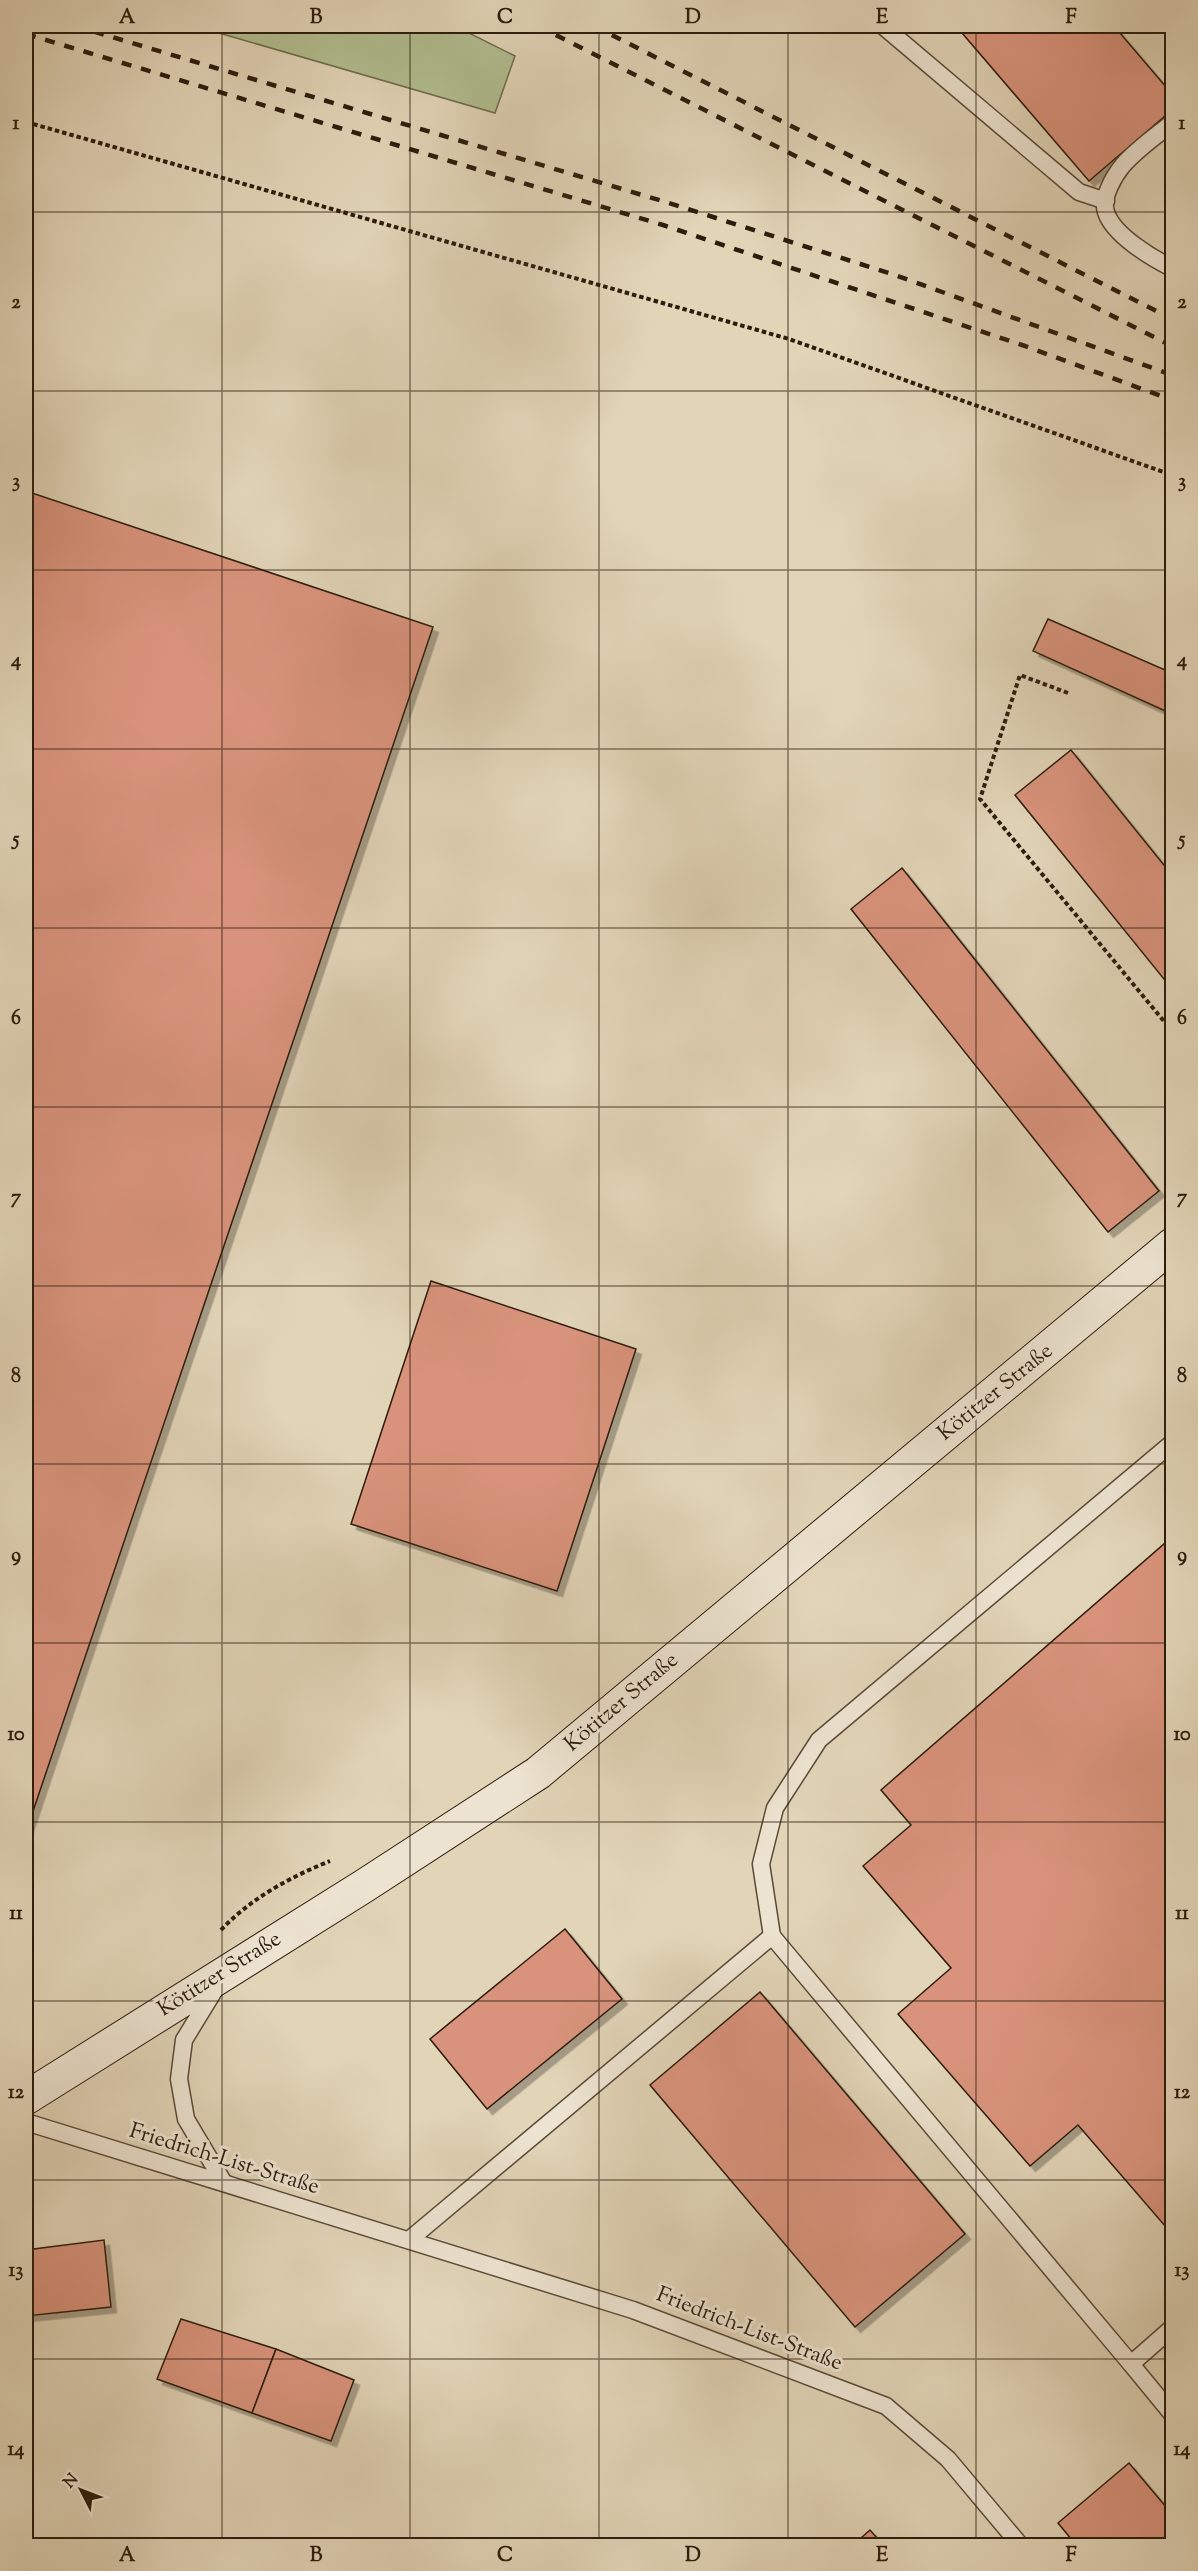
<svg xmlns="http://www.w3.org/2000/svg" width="1198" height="2571" viewBox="0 0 1198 2571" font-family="'Sorts Mill Goudy',serif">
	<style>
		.green { fill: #b1bd8f; stroke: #6f6c4e; stroke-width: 1.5 }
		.building { fill: #d9937c; stroke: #2d1c0d; stroke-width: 1.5; filter: url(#shadow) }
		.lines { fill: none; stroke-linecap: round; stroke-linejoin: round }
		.lane-casing { stroke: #5a4a38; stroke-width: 19 }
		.secondary-casing { stroke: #2d1c0d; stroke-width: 35 }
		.path { stroke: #2d1c0d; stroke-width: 4; stroke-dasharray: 4.5 3; stroke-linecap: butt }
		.lane { stroke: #ece3d0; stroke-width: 16 }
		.secondary { stroke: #ece3d0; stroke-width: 33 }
		.rail { stroke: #2d1c0d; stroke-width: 4.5; stroke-dasharray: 10 10; stroke-linecap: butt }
		.grid { fill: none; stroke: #2d1c0d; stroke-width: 1.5; stroke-opacity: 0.55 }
		.labels { text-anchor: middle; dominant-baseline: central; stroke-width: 6; stroke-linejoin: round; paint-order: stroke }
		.street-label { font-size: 22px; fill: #2d1c0d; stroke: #ece3d0 }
		.neatline { fill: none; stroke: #2d1c0d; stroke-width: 2 }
		.grid-label { font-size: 20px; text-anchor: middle; font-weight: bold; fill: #2d1c0d }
	</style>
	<defs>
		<filter id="shadow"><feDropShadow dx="5.5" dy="5.5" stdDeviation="0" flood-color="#0004"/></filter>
	</defs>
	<rect width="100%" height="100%" fill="#e1d4b7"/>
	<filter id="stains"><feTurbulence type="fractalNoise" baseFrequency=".00333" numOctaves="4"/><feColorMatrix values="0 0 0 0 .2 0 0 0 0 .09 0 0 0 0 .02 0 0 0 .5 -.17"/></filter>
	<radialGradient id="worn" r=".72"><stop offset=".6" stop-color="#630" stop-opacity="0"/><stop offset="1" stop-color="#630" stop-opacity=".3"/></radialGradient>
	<path class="green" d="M195,26h260l60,30 -20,57z"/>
	<g class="building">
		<path d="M956,26h158l58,68v16l-83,71z"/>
		<path d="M1172,201v15l-7,-9z"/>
		<path d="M26,491l407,136 -407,1205z"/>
		<path d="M1048,619l124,54v41l-139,-63z"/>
		<path d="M1071,750l101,125v114l-157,-194z"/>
		<path d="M902,868l257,323 -51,41 -257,-323z"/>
		<path d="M431,1281l205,68 -79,242 -206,-67z"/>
		<path d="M1172,1537v697l-94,-109 -48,41 -132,-152 53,-46 -88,-102 48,-41 -30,-35z"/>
		<path d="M565,1929l57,70 -135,110 -57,-70z"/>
		<path d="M760,1992l205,242 -110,93 -205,-242z"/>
		<path d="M104,2240l7,67 -85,9v-66z"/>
		<path d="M181,2319l95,30 -24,64 -95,-34z"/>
		<path d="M276,2349l78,31 -23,61 -79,-28z"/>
		<path d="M1129,2463l43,51v32h-95l-19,-23z"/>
		<path d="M870,2530l14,16h-32z"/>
	</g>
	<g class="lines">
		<defs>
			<g id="lane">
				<path d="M883,26l196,166 27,9"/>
				<path d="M1172,123c-16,13 -35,26 -49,42 -9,11 -22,33 -17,47 7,23 46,46 66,56"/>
				<path d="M772,1936l-11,-72 14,-56 44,-68 353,-297"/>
				<path d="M217,1986l-33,54 -5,39 7,40 38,64"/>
				<path d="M26,2122l607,188 253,96 62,53 73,87"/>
				<path d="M409,2240l363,-304 359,428"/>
				<path d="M1172,2328l-41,36 41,50"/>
			</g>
			<path id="secondary" d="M26,2098l338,-212 174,-113 634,-528"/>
		</defs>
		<use href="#lane" class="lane-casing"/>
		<use href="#secondary" class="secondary-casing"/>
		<g class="path">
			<path d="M26,122l763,217 383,136"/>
			<path d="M1068,693l-48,-18 -40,124 192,232"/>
			<path d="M221,1930c29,-31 69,-53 109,-69"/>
		</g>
		<use href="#lane" class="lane"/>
		<use href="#secondary" class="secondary"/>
		<g class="rail">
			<path d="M75,26l594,177 226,72 277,100"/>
			<path d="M538,26l634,320"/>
			<path d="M594,26l578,293"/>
			<path d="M26,34l637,191 362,121 147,54"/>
		</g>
	</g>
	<path class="grid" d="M222,26v2520M410,26v2520M599,26v2520M788,26v2520M976,26v2520M26,212h1146M26,391h1146M26,570h1146M26,749h1146M26,928h1146M26,1107h1146M26,1286h1146M26,1464h1146M26,1643h1146M26,1822h1146M26,2001h1146M26,2180h1146M26,2359h1146"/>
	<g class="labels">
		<g class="street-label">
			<text transform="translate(996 1393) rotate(-39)">Kötitzer Straße</text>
			<text transform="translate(622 1703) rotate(-40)">Kötitzer Straße</text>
			<text transform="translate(220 1975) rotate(-32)">Kötitzer Straße</text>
			<text transform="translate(224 2160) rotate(17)">Friedrich-List-Straße</text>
			<text transform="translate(749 2330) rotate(21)">Friedrich-List-Straße</text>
		</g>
	</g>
	<rect width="1198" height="2571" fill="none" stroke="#e1d4b7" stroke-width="66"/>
	<g transform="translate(81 2490) rotate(312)" stroke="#ece3d0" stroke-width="4.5" paint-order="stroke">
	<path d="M0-4.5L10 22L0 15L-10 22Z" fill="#2d1c0d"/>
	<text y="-9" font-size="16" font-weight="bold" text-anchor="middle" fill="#2d1c0d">N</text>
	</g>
	<rect x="33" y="33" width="1132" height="2505" class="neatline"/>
	<g class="grid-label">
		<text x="127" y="23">A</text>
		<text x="316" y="23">B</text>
		<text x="505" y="23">C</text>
		<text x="693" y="23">D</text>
		<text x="882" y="23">E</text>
		<text x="1071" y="23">F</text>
		<text x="16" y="129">1</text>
		<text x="1182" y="129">1</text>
		<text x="16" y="308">2</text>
		<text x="1182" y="308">2</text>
		<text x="16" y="487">3</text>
		<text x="1182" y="487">3</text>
		<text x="16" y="666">4</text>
		<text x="1182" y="666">4</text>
		<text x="16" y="845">5</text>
		<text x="1182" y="845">5</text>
		<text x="16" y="1024">6</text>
		<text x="1182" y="1024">6</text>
		<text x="16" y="1203">7</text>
		<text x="1182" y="1203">7</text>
		<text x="16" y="1382">8</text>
		<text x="1182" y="1382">8</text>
		<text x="16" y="1561">9</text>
		<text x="1182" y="1561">9</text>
		<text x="16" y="1740">10</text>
		<text x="1182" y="1740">10</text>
		<text x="16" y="1919">11</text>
		<text x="1182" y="1919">11</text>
		<text x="16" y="2098">12</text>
		<text x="1182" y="2098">12</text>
		<text x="16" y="2276">13</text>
		<text x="1182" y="2276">13</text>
		<text x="16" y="2455">14</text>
		<text x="1182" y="2455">14</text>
		<text x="127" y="2561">A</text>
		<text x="316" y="2561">B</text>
		<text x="505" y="2561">C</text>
		<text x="693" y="2561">D</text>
		<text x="882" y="2561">E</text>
		<text x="1071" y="2561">F</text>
	</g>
	<rect width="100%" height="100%" filter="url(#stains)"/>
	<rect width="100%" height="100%" fill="url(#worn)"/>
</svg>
